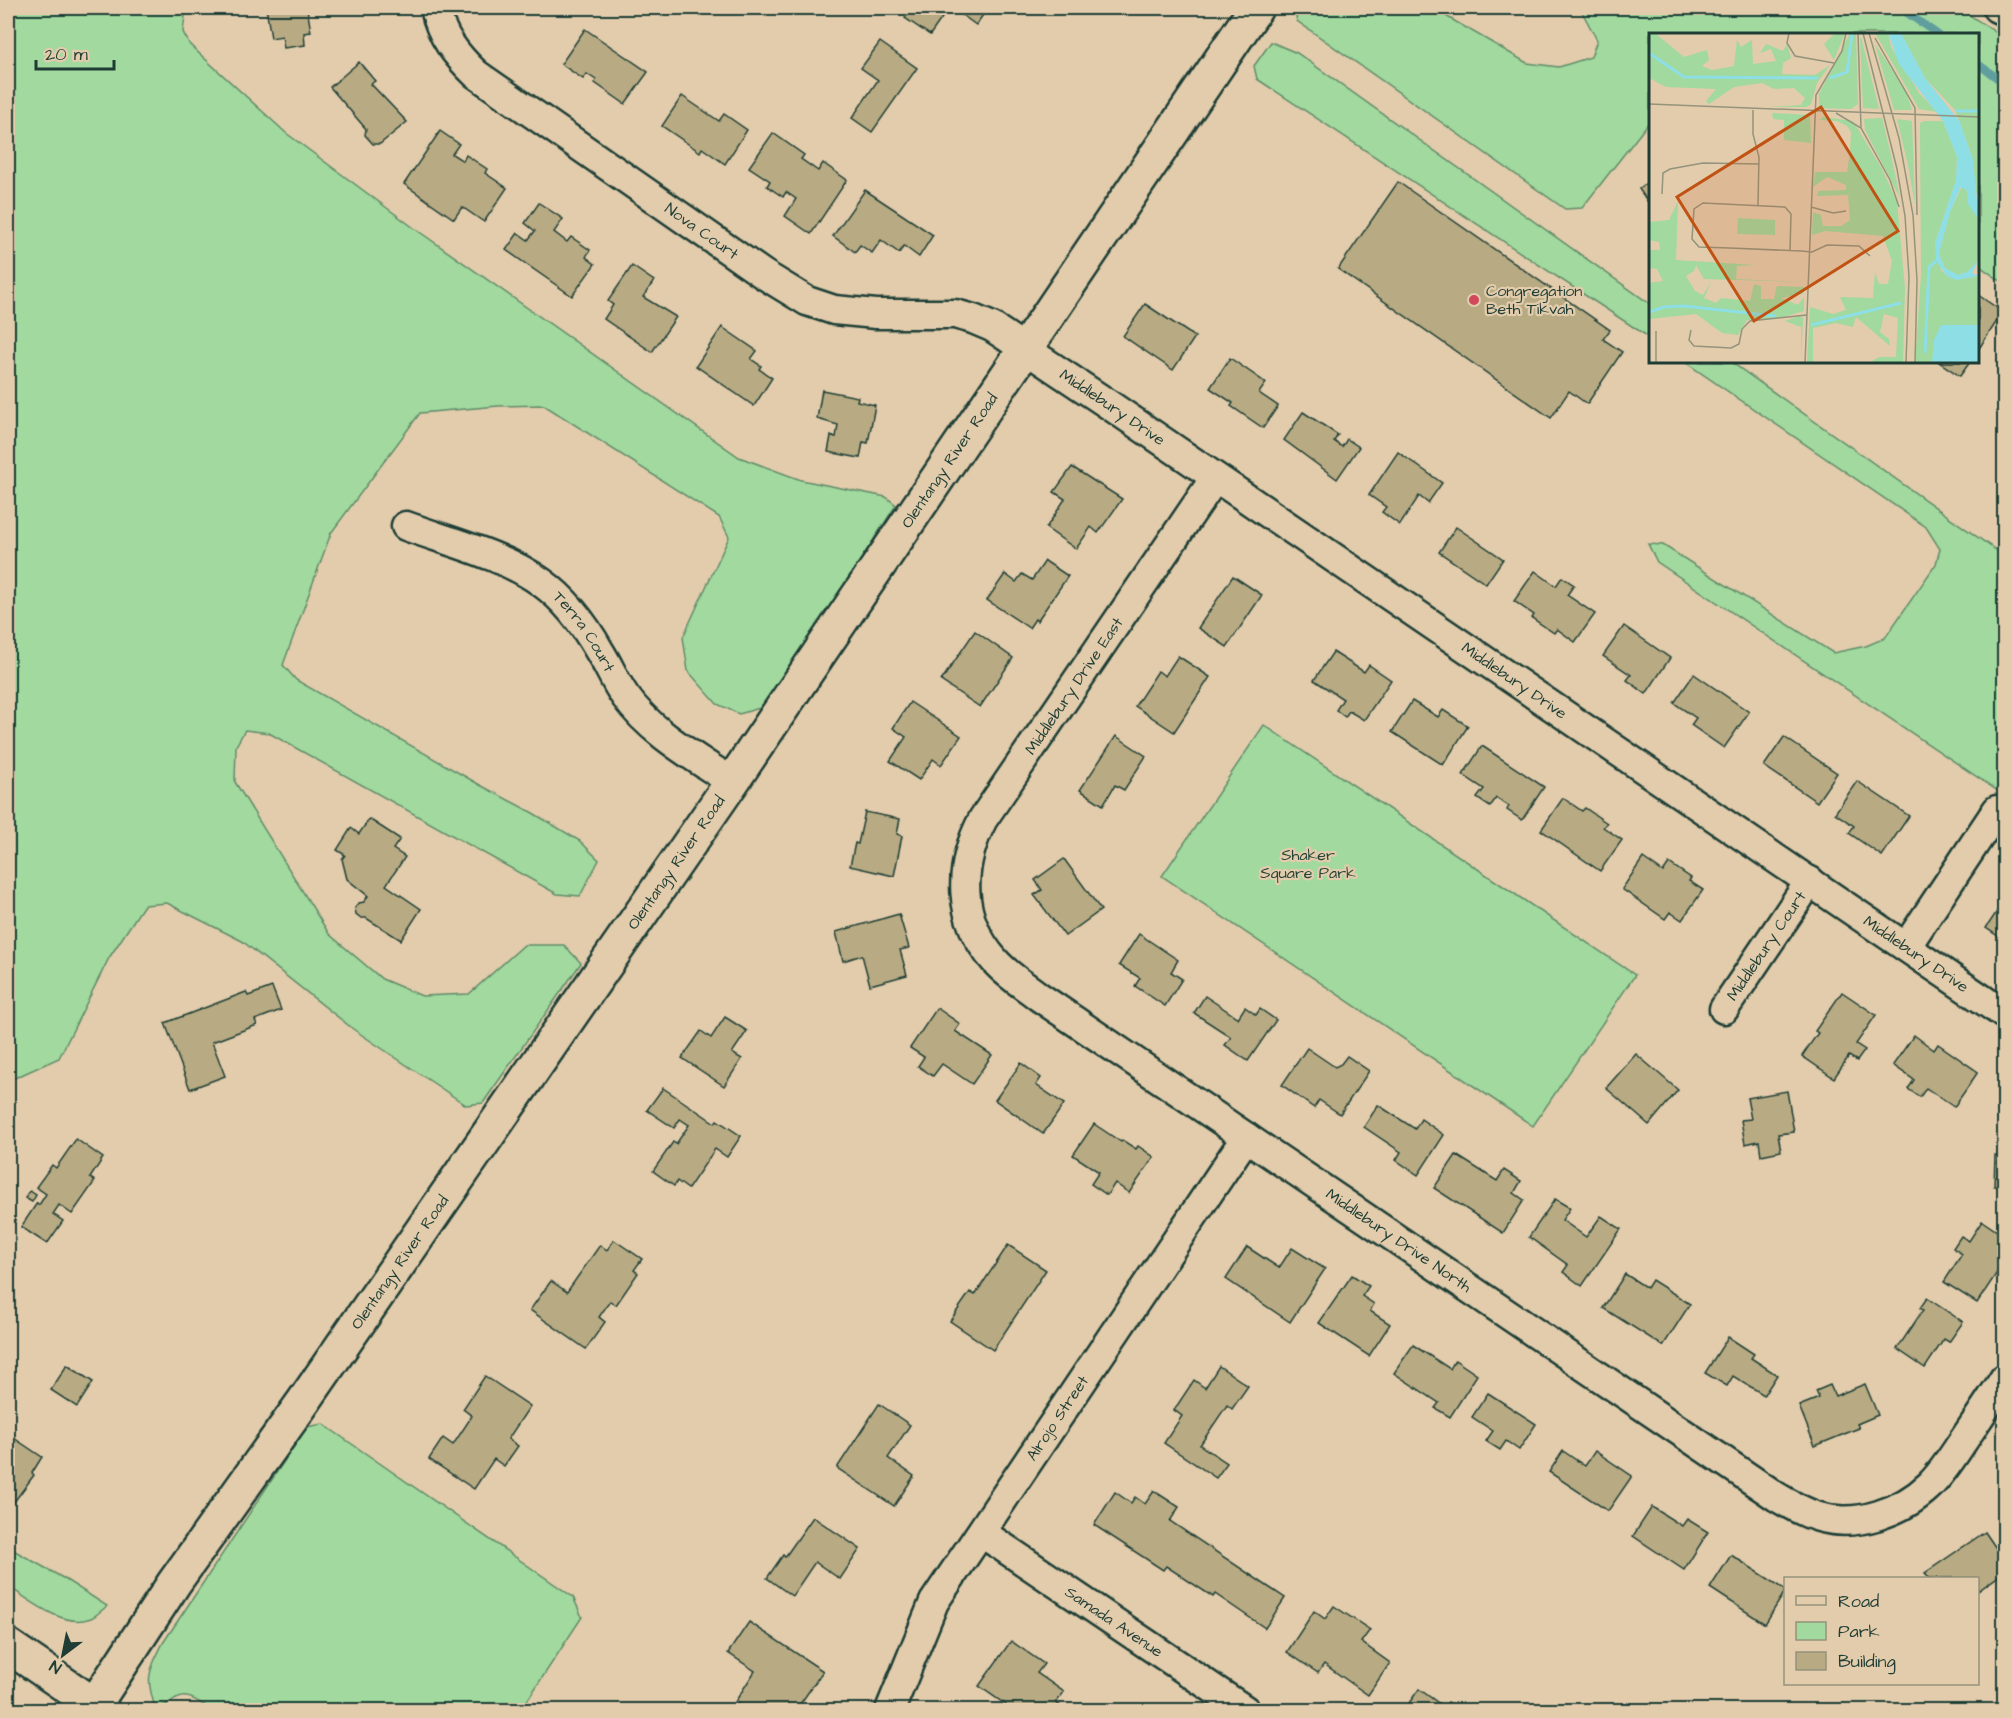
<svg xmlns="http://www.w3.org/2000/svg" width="2012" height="1718" viewBox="0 0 2012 1718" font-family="'Architects Daughter',sans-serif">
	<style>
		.green { fill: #a1d99e; stroke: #608b69; stroke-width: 1.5 }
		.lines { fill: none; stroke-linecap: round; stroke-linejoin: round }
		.stream { stroke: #619e9e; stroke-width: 8 }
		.building { fill: #b8ab83; stroke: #1f3d34; stroke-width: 1.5 }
		.minor-casing { stroke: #1f3d34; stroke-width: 33 }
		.secondary-casing { stroke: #1f3d34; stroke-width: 38 }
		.primary-casing { stroke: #1f3d34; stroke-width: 38 }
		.minor { stroke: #e2ccac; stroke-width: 28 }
		.secondary { stroke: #e2ccac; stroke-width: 33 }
		.primary { stroke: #e2ccac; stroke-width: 33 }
		.poi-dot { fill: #d1495b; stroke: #e2ccac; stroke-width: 2 }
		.labels { text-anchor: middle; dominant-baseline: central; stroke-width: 4.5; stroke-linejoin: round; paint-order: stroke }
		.street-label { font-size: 16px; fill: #1f3d34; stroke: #e2ccac }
		.poi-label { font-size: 16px; fill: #1f3d34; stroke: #e2ccac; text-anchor: start }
		.park-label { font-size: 16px; fill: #264539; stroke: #e2ccac }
		.inset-river { fill: none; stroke: #8ddfe5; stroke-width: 3 }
		.inset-road { fill: none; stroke: #94937c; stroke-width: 1.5 }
		.view { fill: #c05314; fill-opacity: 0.15; stroke: #c05314; stroke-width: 3 }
		.inset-edge { fill: none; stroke: #1f3d34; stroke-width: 3 }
	</style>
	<rect width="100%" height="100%" fill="#e2ccac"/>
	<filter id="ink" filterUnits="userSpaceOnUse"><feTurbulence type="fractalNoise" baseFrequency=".0167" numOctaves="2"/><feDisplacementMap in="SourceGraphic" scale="12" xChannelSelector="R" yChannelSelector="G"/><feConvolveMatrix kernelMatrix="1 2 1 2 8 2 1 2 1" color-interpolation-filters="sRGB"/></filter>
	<g filter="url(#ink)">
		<g class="green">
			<path d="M8,8h178l-3,24 7,13 96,88 128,95 325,229 62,23 85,17 10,8 -129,201 -28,8 -22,-10 -29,-33 -5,-34 46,-100 -10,-20 -175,-112 -46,1 -78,7 -89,120 -48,132 13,15 184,105 53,28 47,28 19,19 -19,36 -23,-2 -288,-161 -24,-3 -9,16 -1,36 94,152 53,45 40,17 47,-2 55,-49h40l17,18 -98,140 -17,2 -113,-76 -111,-88 -75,-38 -23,2 -35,53 -50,100 -51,23z"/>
			<path d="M1294,8h138l95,55 32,4 32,-10 6,-17 -17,-32h379l45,30v245l-26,-18v-231h-328v87l-68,87 -17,1 -268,-188z"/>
			<path d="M1271,42l26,11 353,251v34l-393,-259 -3,-13z"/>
			<path d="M1685,362h46l273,194v239l-347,-233 -9,-18 15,1 170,108 33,-7 19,-8 51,-74 4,-15 -14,-22z"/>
			<path d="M1264,725l371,250 -102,151 -371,-250z"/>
			<path d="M323,1424l250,173 9,20 -61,93h-309c-30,-20 -27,-15 -56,0 -11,-32 -8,-37 7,-67l144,-216z"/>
			<path d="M8,1547l55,31 44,28c-5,4 -11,10 -16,12 -27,11 -62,-18 -83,-32z"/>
		</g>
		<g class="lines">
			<g class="stream">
				<path d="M1900,8l37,26"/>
				<path d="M1978,64l26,19"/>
			</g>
		</g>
		<g class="building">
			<path d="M266,8h41l4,24 -7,1 1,12 -21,3 -2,-12 -11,2z"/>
			<path d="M913,8h72l2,1 -11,16 -21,-15 -4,5 -5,-3 -16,23 -25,-17z"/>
			<path d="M585,29l63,43 -23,32 -30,-21 1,-3 -9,-6 -4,5 -22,-15z"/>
			<path d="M880,42l37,26 -45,64 -20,-14 26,-38 -17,-12z"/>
			<path d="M359,62l16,19 -4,3 36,38 -27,22h-7l-8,-9 1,-6 -36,-42z"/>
			<path d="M682,96l37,25 5,-7 23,16 -22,34 -23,-16 -2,4 -38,-26z"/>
			<path d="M440,131l19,13 -7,10 11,7 3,-6 21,14 -2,4 22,15 -23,34 -22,-15 -8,12 -50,-35z"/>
			<path d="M773,133l31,22 -3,4 17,12 5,-8 24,17 -36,54 -26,-18 11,-17 -10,-7 -3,5 -16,-11 3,-5 -21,-14z"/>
			<path d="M1650,180v25l-11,-16z"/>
			<path d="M1398,182l212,148 -7,9 19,13 -35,52 -18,-13 -18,27 -213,-149z"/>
			<path d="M865,190l68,45 -14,22 -15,-11 -5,7 -18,-13 -9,13 -12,-8 -5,7 -22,-16z"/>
			<path d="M539,203l24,16 -9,13 13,10 4,-5 19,13 -4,7 9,7 -23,32 -66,-46 12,-17 10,7 7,-9 -10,-8z"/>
			<path d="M632,266l22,15 -11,16 33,20 -24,35 -48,-33 9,-14 -5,-4z"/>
			<path d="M1978,295l25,17 -25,38z"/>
			<path d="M1145,304l50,33 -22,33 -50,-34z"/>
			<path d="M722,327l35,24 -6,8 10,7 -2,3 13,9 -18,28 -58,-40z"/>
			<path d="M1230,358l36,25 -7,10 19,13 -15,22 -32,-22 2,-3 -23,-15z"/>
			<path d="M1939,362h31l-10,14z"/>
			<path d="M822,390l36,7 -1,4 18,4 -7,38 -5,-1 -3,16 -32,-6 3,-16 5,1 2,-12 -21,-6z"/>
			<path d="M1303,412l35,23 -4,6 8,6 5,-8 12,8 -22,32 -53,-39z"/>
			<path d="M1398,452l44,31 -14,20 -9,-7 -19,29 -18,-13 4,-5 -17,-12z"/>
			<path d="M1072,467l50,32 -24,34 -7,-6 -15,22 -30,-21 19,-29 -11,-7z"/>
			<path d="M1456,527l47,32 -17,25 -47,-32z"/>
			<path d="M1045,561l23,15 -31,45 -2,-2 -6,9 -42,-28 18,-26 11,8 6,-8 10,6z"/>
			<path d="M1535,571l21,15 6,-9 12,8 -7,10 28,19 -20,28 -18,-13 -3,4 -22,-15 2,-3 -20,-14z"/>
			<path d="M1233,576l29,19 -35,52 -29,-19z"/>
			<path d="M1624,626l46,32 -24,36 -19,-14 4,-5 -28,-19z"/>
			<path d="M975,631l38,27 -33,49 -39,-26z"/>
			<path d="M1333,652l31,20 5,-7 22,15 -27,40 -15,-9 -4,6 -9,-7 7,-11 -29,-19z"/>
			<path d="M1178,656l32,21 -36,55 -39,-26 23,-35 7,5z"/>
			<path d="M1694,674l55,38 -25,36 -33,-23 5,-7 -22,-15z"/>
			<path d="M1412,701l26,16 5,-7 25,16 -25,39 -51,-33z"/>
			<path d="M910,702l51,34 -20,29 -8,-6 -14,21 -29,-19 16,-24 -13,-9z"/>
			<path d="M1116,736l30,20 -22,34 -9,-5 -12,20 -23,-15z"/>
			<path d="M1784,737l53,36 -20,29 -53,-36z"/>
			<path d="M1482,746l62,41 -22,33 -15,-10 2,-4 -13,-8 -6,9 -13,-9 7,-9 -21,-14z"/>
			<path d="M1857,781l52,35 -27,40 -33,-23 5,-7 -19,-13z"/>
			<path d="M1563,798l19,13 3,-3 22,15 -4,4 19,13 -22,31 -59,-41z"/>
			<path d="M865,812l35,7 -3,15 5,2 -8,40 -44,-10 5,-23 3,1z"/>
			<path d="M369,819l31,20 -7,10 12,8 -19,28 35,24 -20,31 -35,-22h-5l-5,-4 -1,-6 4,-5 5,-1 4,-6 -21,-17 -5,-20 3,-4 -8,-5 14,-22 8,6z"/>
			<path d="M1643,858l20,14 6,-9 22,15 -2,3 14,9 -21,30 -12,-8 -5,7 -43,-30z"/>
			<path d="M1064,859l37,51 -36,26 -31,-41 8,-5 -7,-10z"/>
			<path d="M2004,901v39l-18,-12z"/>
			<path d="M899,914l10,34 -9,2 7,25 -37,10 -8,-30 -19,6 -7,-29z"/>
			<path d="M1139,934l39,26 -7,12 11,7 -17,27 -30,-20 5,-8 -21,-13z"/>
			<path d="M272,987l9,23 -26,10 2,5 -45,17 13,34 -35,13 -25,-66 81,-31 2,4z"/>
			<path d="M1842,992l34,23 -20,29 9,6 -8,11 -8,-5 -15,22 -32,-22 16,-23 -3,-2z"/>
			<path d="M1205,996l33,22 7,-11 11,8 4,-6 16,11 -28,41 -23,-16 6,-8 -37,-24z"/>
			<path d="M937,1008l23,16 -5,7 37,24 -20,29 -30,-20 -9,12 -15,-10 6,-9 -14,-9z"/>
			<path d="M725,1017l22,14 -15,22 10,6 -18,27 -42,-28 19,-27 10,7z"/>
			<path d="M1914,1035l20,15 4,-6 40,28 -24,35 -28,-19 -6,9 -12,-8 6,-9 -21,-15z"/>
			<path d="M1307,1048l28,19 6,-3 6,-8 22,15 -29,43 -21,-14 -5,8 -32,-23z"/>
			<path d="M1636,1054l42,36 -29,35 -43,-37z"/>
			<path d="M1021,1063l20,15 -5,7 28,19 -21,30 -48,-34z"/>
			<path d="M663,1088l52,35 2,-3 24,16 -14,21 -12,-8 -27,40 -11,-8 -3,5 -21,-15 20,-29 3,2 13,-19 -9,-6 -6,9 -27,-18z"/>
			<path d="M1787,1091l7,41 -16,2 3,17 -20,4 -2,-14 -14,3 -4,-24 10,-1 -4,-21z"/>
			<path d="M1378,1105l37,24 6,-10 23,16 -26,40 -22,-15 5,-8 -37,-25z"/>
			<path d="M1094,1124l27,18 1,-2 14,9 2,-3 16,11 -25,36 -14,-10 -8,12 -16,-11 8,-12 -26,-17z"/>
			<path d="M76,1139l27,19 -13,20 5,3 -23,33 -13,-9 -6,9 10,7 -16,23 -26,-17 16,-24 2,2 7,-11 -10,-7 16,-22 4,3z"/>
			<path d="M1456,1155l41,26 7,-11 17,11 -7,12 10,7 -21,33 -69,-45z"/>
			<path d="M1995,1155l9,1v31l-10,-1z"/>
			<path d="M30,1191l6,4 -4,7 -7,-4z"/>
			<path d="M1555,1199l15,9 -8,12 24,17 15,-21 20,13 -39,57 -19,-14 5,-7 -39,-28z"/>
			<path d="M1982,1221l22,15v26l-27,41 -33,-21 18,-28 -9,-6 8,-12 8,5z"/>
			<path d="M614,1240l28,19 -8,11 4,3 -22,32 -6,-4 -11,16 6,5 -19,27 -56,-39 21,-29 16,11 33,-47 7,5z"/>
			<path d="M1008,1245l38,25 -53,80 -43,-29 20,-29 5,3z"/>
			<path d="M1247,1247l32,21 13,-20 33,21 -35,53 -64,-43z"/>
			<path d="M1625,1274l22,14 5,-8 38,24 -27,42 -60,-38z"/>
			<path d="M1352,1275l17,11 -7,10 12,8 -4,7 20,13 -21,32 -50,-33z"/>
			<path d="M1927,1298l36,24 -14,20 -5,-3 -19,29 -28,-19 26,-39 -3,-2z"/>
			<path d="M1728,1337l26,17 -3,4 26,17 -13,20 -31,-19 -6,10 -22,-13z"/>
			<path d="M1413,1345l37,24 5,-9 22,15 -27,42 -15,-9 4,-5 -45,-30z"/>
			<path d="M67,1365l26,17 -16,25 -26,-17z"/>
			<path d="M1219,1366l29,20 -16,23 -5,-4 -27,40 27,18 -11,15 -52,-35 18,-27 -8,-6 20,-30 11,8z"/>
			<path d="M485,1376l45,30 -22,33 10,7 -14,20 -10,-7 -20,30 -45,-30 14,-21 10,7 19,-29 -9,-7z"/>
			<path d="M1865,1384l13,31 -21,9 2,4 -44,18 -16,-40 20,-8 -3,-7 14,-6 5,11z"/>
			<path d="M1488,1393l48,31 -17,26 -13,-9 -6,9 -14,-9 7,-10 -21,-14z"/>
			<path d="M879,1404l31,21 -22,33 26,18 -20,30 -57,-38z"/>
			<path d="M8,1434l34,23 -10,16 2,2 -23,31 -3,-2z"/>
			<path d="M1563,1451l22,15 10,-15 37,25 -24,35 -59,-39z"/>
			<path d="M1154,1491l25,16 -9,14 115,77 -20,30 -50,-34 -2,3 -47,-31 -3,4 -69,-45 21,-33 16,11 4,-6 10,7z"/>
			<path d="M1652,1507l30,19 5,-7 21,13 -24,38 -51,-34z"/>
			<path d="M813,1517l47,32 -20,30 -25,-17 -23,34 -25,-18 16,-23 2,2z"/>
			<path d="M1985,1532l19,28v12l-26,19v-13h-50l-3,-5z"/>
			<path d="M1731,1555l55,35 -21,34 -55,-36z"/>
			<path d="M1334,1606l36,24 -9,12 29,21 -22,32 -44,-31 -6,9 -31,-21 27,-41 11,8z"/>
			<path d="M749,1622l74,49 -27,39h-48l-13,-8 20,-31 -27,-18z"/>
			<path d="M1011,1641l33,23 -7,9 27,19 -8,11 11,7h-65l4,-5 -27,-19z"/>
			<path d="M1419,1689l25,18 4,-5 12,8h-56z"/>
		</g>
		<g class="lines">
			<defs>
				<g id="minor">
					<path id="s1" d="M435,8c6,28 21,47 41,66l287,200 44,27 27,9 42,4h79l18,5 19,8 113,75 899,612"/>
					<path d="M1997,8l7,3"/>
					<path id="s2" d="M1215,478l-232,341c-25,48 -26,99 12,142 12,14 29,24 43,35l739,501c14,8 27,16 42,20 38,11 83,-5 111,-32 13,-13 23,-29 33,-44 14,-21 28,-41 41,-62"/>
					<path id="s3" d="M406,526c44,16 97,29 135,56 24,17 45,45 59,70 9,14 15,30 25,44 26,37 70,61 107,86"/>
					<path d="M1906,947l91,-137"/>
					<path id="s4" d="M1724,1009l86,-128"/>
					<path id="s5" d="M982,1533l263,177"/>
					<path id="s6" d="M890,1710l44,-108 312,-465"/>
				</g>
				<g id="secondary">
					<path id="s7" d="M91,1710l83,-127 130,-182 428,-619 524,-774"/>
				</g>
				<path id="primary" d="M8,1646l94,64"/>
			</defs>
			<use href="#minor" class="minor-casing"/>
			<use href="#secondary" class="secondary-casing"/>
			<use href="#primary" class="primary-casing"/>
			<use href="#minor" class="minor"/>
			<use href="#secondary" class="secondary"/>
			<use href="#primary" class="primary"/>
		</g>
	</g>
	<circle class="poi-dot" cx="1474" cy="300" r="6"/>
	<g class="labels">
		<g class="street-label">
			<text stroke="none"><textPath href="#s1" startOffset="354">Nova Court</textPath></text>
			<text stroke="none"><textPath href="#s1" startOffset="814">Middlebury Drive</textPath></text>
			<text stroke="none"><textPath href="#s7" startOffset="1516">Olentangy River Road</textPath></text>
			<text stroke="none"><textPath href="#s3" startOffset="213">Terra Court</textPath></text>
			<text stroke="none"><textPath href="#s1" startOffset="1300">Middlebury Drive</textPath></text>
			<text transform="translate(1074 686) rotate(-56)">Middlebury Drive East</text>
			<text stroke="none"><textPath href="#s7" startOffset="1030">Olentangy River Road</textPath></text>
			<text stroke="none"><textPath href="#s4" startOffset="76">Middlebury Court</textPath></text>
			<text stroke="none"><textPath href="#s1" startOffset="1786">Middlebury Drive</textPath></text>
			<text stroke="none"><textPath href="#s2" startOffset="1056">Middlebury Drive North</textPath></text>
			<text stroke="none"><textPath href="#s7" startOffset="544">Olentangy River Road</textPath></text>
			<text stroke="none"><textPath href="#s6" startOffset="338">Alrojo Street</textPath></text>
			<text stroke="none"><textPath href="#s5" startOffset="159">Samada Avenue</textPath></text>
		</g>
		<g class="poi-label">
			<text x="1486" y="291">Congregation<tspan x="1486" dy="18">Beth Tikvah</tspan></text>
		</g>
		<g class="park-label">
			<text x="1308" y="855">Shaker<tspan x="1308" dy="18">Square Park</tspan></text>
		</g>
	</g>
	<g transform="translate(1649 33)">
		<rect width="330" height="330" fill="#e2ccac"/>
		<path d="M0,0h6l29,24 23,-7 2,10 -7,6 10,4 22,-4 3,-26 4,7 11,-7 1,24 23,-3 -5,-12 -11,4 6,-9 17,7 4,-7 4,14 -8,5 -1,11 33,1 15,-10 -13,18 -6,21 -4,3h-38l32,-2 4,-7 -11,-10 -20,1 -12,-6 -28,4 -25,17 -3,-3 10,-12 -50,-2 -17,-9zM186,0h10l-11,27 -10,-16zM201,0h6l2,71 -7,5 -32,-1v-14zM226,0h13l3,14 28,46 18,19 -18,-3zM252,0h78v166l-6,-14 -2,-32 -16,-43 -30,-32zM211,5l1,-1 18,72 -16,-1zM226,11l30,45 7,21h-18zM123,80l38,2 1,28 -27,-3v-20l-11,-1zM174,84l30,4 29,48 15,33 8,86 -2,75h-34l10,-6h17l2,-39 -14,-4 -4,18 9,7 1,7 -34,-29 -3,10 -17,-4 -23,5v35h-6l3,-56 23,7 13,-4 -6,-13 33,1 2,-26 4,12h9l4,-23 -9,-25 -58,-5 -13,4 1,-23 8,3 2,11h18l9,-6 -2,-25 -31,1 1,-5 28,-1v-5l-19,-8 -14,10 2,-15h32l3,-20 1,-20 -4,-6 -10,-5 -18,-1zM233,85l10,42 8,38 -35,-68 -1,-11zM248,86l15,2 3,84 -7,-40zM276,88h18l14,36 -1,23 -21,63 6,27 6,6 9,4 23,-4v87h-64l6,-88 -1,-152zM313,154l5,4 12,29v40l-12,12 -9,3 -13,-7 -6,-14 11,-42zM29,168l-2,59 79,5 -18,1 -1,13 69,3 -101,-3 -8,-14 -2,6 -8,5 9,15 8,4 8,-13 -7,16 12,5 5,-5 29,3 4,-17 7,2v13h13l3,-13 27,1 -1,7 -22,4 17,7 6,-8v14l-28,8 -29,1 -9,15 -16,-2 -26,-19 -47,5v-36l14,-2 -6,-12 -8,-1v-18h11l-1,-8 -10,-2v-18l20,-2zM89,185l37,2v15l-38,-1zM150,283l4,2 -2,43v-34l-16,-6z" fill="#a1d99e"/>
		<path d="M239,0h13l24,45 35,44 13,38 6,60 -11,-16 -1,-13 -6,-4 -11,25 -11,42 6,14 13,7 9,-3 12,-12 -7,13 7,3 -23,4 -9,-4 -11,-15 -1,-18 21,-63 1,-23 -14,-36 -44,-57zM292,292h38v38h-47l2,-23z" fill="#8ddfe5"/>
		<path class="inset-river" d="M0,20l35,24 134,1M181,45l17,-6 5,-39M307,78h23M0,279l15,-5 20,-1 91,10M162,292l90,-22M276,320l4,-86 7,-6"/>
		<path class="inset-road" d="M140,0l-2,10 8,13 39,7M209,0l3,95M214,0l34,136 8,47 4,61 -3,86M220,0l30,105 14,77 4,65 -2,83M226,5l40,70 2,107M0,71l330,13M104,77v24l6,23 -1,48M187,80l25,15 29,52 9,27M13,161l1,-21 7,-4 33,-6 56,1M162,174l22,6 13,-2M141,218l1,-37 -6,-7 -82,-4 -9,6 -2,30 7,8 30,1 72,3 11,1 15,-7 32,1 11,10M42,297l-2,10 5,6 37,2 8,-4 3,-15 8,-8 57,-6M7,330v-32M156,330l11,-268 26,-44 4,-18"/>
		<path class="view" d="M172,74l77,124 -144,90 -77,-124z"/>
		<rect width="330" height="330" class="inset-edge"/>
	</g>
	<rect width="2012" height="1718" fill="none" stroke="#e2ccac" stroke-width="30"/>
	<rect x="15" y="15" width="1982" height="1688" fill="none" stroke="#1f3d34" stroke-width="2" filter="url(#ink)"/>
	<rect x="1784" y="1577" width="195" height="108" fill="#e2ccac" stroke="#94937c" stroke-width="1.5"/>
	<rect x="1796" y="1596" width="30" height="9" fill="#e2ccac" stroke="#94937c" stroke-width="1.5"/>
	<text x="1838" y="1607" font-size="18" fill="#1f3d34">Road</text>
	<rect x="1796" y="1622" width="30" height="18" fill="#a1d99e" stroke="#94937c" stroke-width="1.5"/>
	<text x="1838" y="1637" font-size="18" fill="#1f3d34">Park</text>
	<rect x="1796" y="1652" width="30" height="18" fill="#b8ab83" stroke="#94937c" stroke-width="1.5"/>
	<text x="1838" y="1667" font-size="18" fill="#1f3d34">Building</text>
	<g transform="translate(63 1655) rotate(212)" stroke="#e2ccac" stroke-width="4.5" paint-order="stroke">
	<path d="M0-4.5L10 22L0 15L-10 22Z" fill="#1f3d34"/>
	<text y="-9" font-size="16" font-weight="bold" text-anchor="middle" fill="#1f3d34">N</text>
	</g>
	<path d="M36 60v9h78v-9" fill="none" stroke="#1f3d34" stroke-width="3"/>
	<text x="45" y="60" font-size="18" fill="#1f3d34" stroke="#e2ccac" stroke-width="4.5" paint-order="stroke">20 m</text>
</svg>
